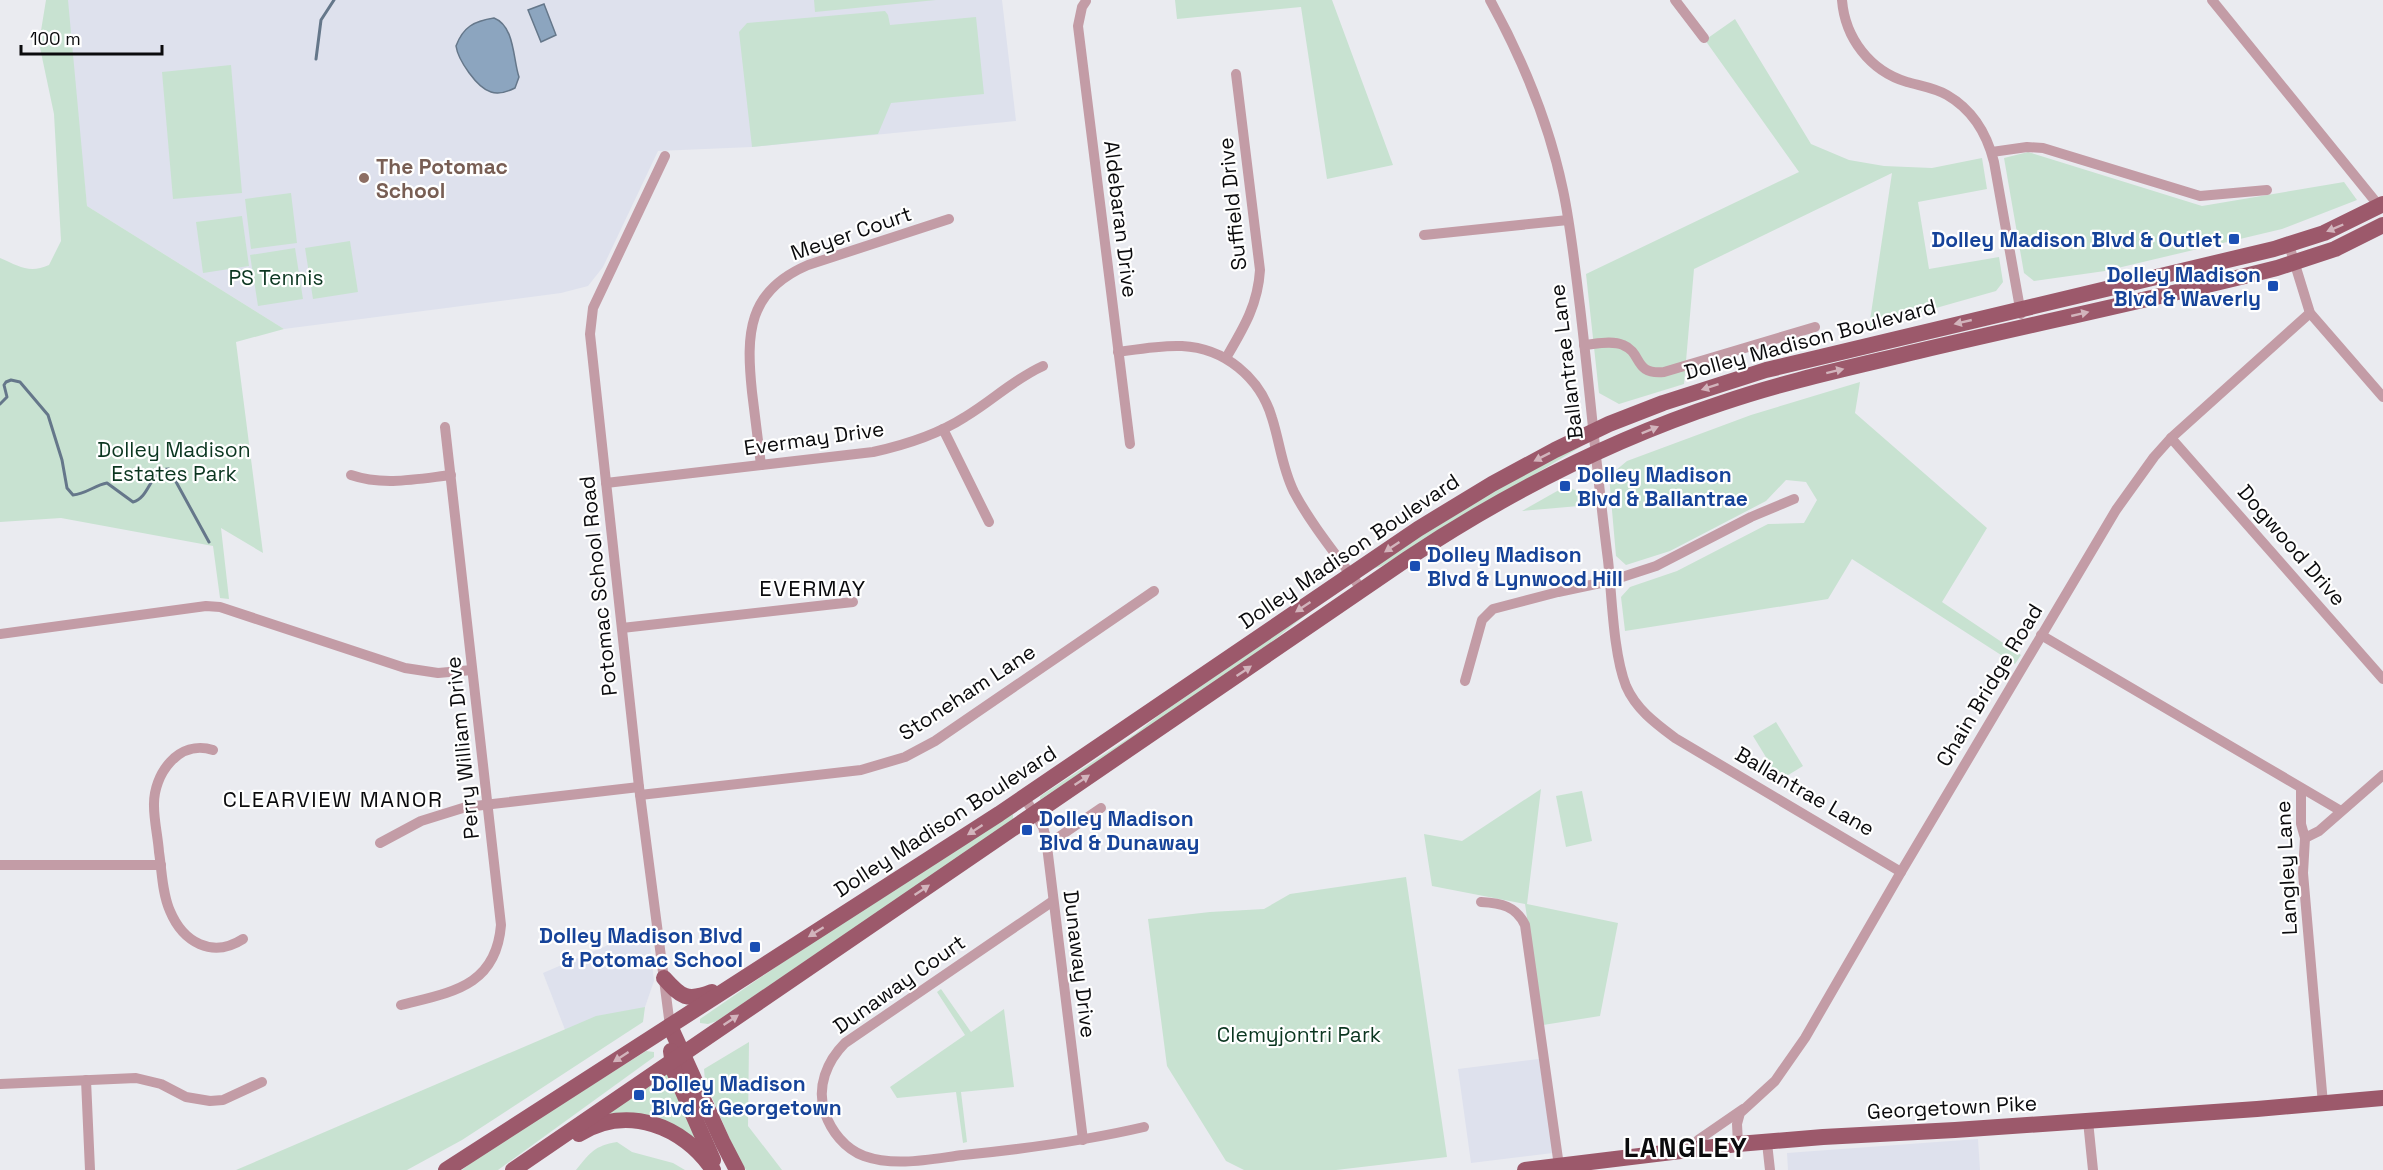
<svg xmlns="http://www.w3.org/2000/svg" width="2383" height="1170" viewBox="0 0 2383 1170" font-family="'Space Grotesk',sans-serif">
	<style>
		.built { fill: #dee1ed }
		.green { fill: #c8e2d1 }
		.water { fill: #8ca5bf; stroke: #65778a; stroke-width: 1.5 }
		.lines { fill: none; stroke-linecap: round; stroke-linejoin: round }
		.stream { stroke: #65778a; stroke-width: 3 }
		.minor { stroke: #c39ca6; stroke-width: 10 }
		.primary { stroke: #9c596b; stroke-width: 16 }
		.oneway { fill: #d2b4bc }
		.education-dot { fill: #8d6e63; stroke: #fff; stroke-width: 2 }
		.transit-dot { fill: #1a4fb4; stroke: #fff; stroke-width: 2 }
		.labels { text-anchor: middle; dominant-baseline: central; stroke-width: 4.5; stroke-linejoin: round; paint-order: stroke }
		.education-label { font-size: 21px; font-weight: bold; fill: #785e54; stroke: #fff; text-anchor: start }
		.street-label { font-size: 21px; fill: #0b0b0d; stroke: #fff }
		.transit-label { font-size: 21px; font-weight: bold; fill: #164399; stroke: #fff; text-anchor: start }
		.park-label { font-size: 21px; fill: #0b3620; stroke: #fff }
		.neighbourhood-label { font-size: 22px; letter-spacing: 1.5px; fill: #0b0b0d; stroke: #fff }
		.district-label { font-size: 27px; font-weight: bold; letter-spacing: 1.5px; fill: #0b0b0d; stroke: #fff }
	</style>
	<rect width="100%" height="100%" fill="#eaebf0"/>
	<g class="built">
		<path d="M65,0h937l14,121 -264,26 -94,4 -55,116 -15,19 -27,7 -277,36 -197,-123z"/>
		<path d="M649,937l5,44 -9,26 -76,33 -26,-67 79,-34z"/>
		<path d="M1539,1059l14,94 -82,10 -13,-94z"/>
		<path d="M1978,1139l2,31h-192l-1,-17z"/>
	</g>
	<g class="green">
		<path d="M46,0h22l19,206 197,123 -48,13 27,211 -42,-25 8,71 -9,-1 -7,-52 -152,-28 -61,4v-264c19,8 29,16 49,7l12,-24 -7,-127 -15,-71z"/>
		<path d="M814,0h122l-121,12z"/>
		<path d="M1175,0h157l61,165 -66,14 -26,-172 -124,12z"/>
		<path d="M885,11l3,4 2,10 86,-8 8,77 -93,9 -13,31 -126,13 -13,-115 8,-9z"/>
		<path d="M1735,19l76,125 38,16 35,6 48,2 50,-10 5,31 -69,13 11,67 70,-12 4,25 -7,9 -127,36 23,-154 -198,96 -10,115 -65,20 -20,-11 -13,-119 213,-102 -94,-132z"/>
		<path d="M231,65l11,128 -69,6 -11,-127z"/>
		<path d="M2028,152l174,54 142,-24 13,18 -75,29 -177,42 -71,10 -10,-8 -20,-115z"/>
		<path d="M291,193l6,50 -46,6 -6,-50z"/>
		<path d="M242,216l7,50 -46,7 -7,-51z"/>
		<path d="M350,241l8,51 -45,7 -8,-51z"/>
		<path d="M295,248l8,51 -45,7 -8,-51z"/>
		<path d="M1860,382l-5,31 132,115 -45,74 79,53 -6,9 -163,-105 -24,40 -203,32 -4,-34 9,-10 47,-16 91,-47 36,-1 13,-23 -11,-18 -20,-2 -20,21 -96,50 -44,14 -10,-9 -7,-80 18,-15 124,-46z"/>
		<path d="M1582,446l-200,120 -10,3 -1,-3 172,-105z"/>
		<path d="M1566,486l22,10 2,9 -68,6z"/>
		<path d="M1312,610l-58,46 -214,144v-3l2,-2 93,-61 24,-19z"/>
		<path d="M1776,722l27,44 -23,14 -27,-44z"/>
		<path d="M1541,789l-14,115 91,19 -18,93 -57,9 -18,-121 -93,-18 -8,-52 38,7z"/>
		<path d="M1582,791l10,50 -26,6 -10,-51z"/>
		<path d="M1013,814v6l-296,201 -9,3 -8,-1v-4l179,-123z"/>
		<path d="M1406,877l41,280 -111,13h-92l-18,-9 -59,-95 -19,-147 62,-7 54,-3 26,-15z"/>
		<path d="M941,989l30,43 33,-23 10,78 -53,5 6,50 -4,1 -7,-51 -59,6 -7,-11 75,-52 -28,-43z"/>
		<path d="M645,1007l-2,15 -181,118 -55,30h-171l360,-154z"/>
		<path d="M749,1042l-1,84 34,44h-36l-9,-14 -32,-75 -1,-12z"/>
		<path d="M646,1051l8,1v5l-156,113h-36l16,-13z"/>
		<path d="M670,1068l38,88 -14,-15 -88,-25z"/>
		<path d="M617,1142l15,10 41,11 12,7h-109c15,-18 18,-24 41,-28z"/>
	</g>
	<g class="water">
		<path d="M544,4l12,31 -15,7 -13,-32z"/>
		<path d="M494,18c21,8 19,42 25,59l-4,11c-8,4 -16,7 -24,4 -14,-4 -33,-32 -35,-46 7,-19 18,-25 38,-28z"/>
	</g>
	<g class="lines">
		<g class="stream">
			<path d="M316,59l5,-39 13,-20"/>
			<path d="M0,404l7,-7 -3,-12 2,-3 5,-2 9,2 28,33 14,45 5,28 6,7c13,-1 22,-10 34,-12l26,19c17,-4 17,-33 36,-33l40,73"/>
		</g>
		<g class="minor">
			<path d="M1490,0c33,60 59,123 73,190 8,38 12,78 17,117 10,84 17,169 28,253 4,36 5,93 18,126 10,23 29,37 49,52l226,134"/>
			<path d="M1675,0l29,38"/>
			<path d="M1842,0c3,38 28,71 65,82 14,4 28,6 40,13 26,15 40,39 47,67l27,152"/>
			<path d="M2212,0l168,207"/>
			<path d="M1086,1l-4,6 -4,19 52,418"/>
			<path d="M1992,152l35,-5 16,1 157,48 67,-6"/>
			<path d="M665,156l-72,152 -3,26 49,453 31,239"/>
			<path d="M1424,235l144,-15"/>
			<path d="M2289,245l21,68 73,84"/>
			<path d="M1584,345c12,-1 28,-5 39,0 20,8 10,30 41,27l151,-45"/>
			<path d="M1118,352c21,-3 43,-7 64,-6 42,2 78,31 90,72 8,25 10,50 22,74 18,34 45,66 68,98"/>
			<path d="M1226,358c17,-29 32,-53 34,-88l-24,-196"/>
			<path d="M943,429l46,93"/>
			<path d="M2171,438l212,241"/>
			<path d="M761,465c-3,-24 -6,-49 -9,-73 -6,-58 -5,-101 56,-127l141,-46"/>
			<path d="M351,475c32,11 66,4 100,0"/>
			<path d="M606,483l267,-31c32,-7 64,-17 92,-35 27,-16 49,-38 78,-51"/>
			<path d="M622,628l231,-26"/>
			<path d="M0,634l206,-28 14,1 185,61 33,5 34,-3"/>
			<path d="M2041,635l300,176"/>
			<path d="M1465,681l17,-61 11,-11 65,-17 52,-11 46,-15 95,-49 43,-18"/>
			<path d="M213,750c-34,-11 -60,24 -59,56 0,15 4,31 5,46 3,19 3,41 11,59 13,31 42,48 73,28"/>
			<path d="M2301,789v35l4,14 -2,35 20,231"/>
			<path d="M640,795l221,-25 44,-13 30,-16 219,-150"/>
			<path d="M1024,797l19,30 3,11 37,302"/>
			<path d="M2305,838l14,-7 64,-56"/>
			<path d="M380,843l41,-22 45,-14 173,-20"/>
			<path d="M1047,845l54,-37"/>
			<path d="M0,865h161"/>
			<path d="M1053,901l-208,142c-18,18 -29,44 -20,70 6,18 20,36 39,43 31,11 67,3 99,-1 61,-6 121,-14 181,-28"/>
			<path d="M1481,902c20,1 35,4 44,23l34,241"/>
			<path d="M401,1005c50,-13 95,-18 100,-80l-56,-498"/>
			<path d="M86,1080l4,90"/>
			<path d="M0,1084l136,-6 25,6 25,13 24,4 13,-1 39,-18"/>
			<path d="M2088,1121l5,49"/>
			<path d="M1767,1143l3,27"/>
			<path d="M1738,1144l-1,-20 3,-11 35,-32 30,-43 96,-166 215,-362 38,-53 17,-19 139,-125"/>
			<path d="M1695,1150l3,-10 45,-31"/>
		</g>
		<g class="primary">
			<path d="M664,978c17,19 23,24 48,14"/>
			<path d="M670,1026l53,117 14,27"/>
			<path d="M671,1051l3,20 39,89"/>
			<path d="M579,1134c48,-30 105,-8 134,36"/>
			<path d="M446,1170l553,-356 419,-285 74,-45 63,-34 54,-26 54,-21 103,-33 508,-121 50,-16 59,-29"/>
			<path d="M513,1170l894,-611c98,-65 203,-119 315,-156 64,-22 131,-36 197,-52 119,-28 239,-53 358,-83l58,-19 48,-24"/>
			<path d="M1525,1170l213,-26 85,-7 132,-7 302,-21 126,-11"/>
		</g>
	</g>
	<defs><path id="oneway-solid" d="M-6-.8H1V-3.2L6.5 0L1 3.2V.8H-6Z" transform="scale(1.5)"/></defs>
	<g class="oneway">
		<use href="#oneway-solid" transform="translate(2335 228) rotate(157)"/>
		<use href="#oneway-solid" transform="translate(2080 314) rotate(-13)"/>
		<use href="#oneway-solid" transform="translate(1963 322) rotate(167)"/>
		<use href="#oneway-solid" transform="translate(1835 371) rotate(-14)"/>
		<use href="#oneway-solid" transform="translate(1710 387) rotate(162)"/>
		<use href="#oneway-solid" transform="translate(1650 430) rotate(-22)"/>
		<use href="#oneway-solid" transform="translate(1542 457) rotate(153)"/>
		<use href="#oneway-solid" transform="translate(1392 547) rotate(146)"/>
		<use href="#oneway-solid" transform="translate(1303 607) rotate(146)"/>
		<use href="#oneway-solid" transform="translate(1244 671) rotate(-34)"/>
		<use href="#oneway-solid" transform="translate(1082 780) rotate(-34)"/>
		<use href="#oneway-solid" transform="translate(975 830) rotate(147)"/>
		<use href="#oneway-solid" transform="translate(922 890) rotate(-34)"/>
		<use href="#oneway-solid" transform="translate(816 932) rotate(148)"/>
		<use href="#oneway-solid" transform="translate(731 1020) rotate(-34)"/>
		<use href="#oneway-solid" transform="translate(621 1057) rotate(147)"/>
	</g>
	<circle class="education-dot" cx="364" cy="178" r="6"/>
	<g class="transit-dot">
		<rect x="2228" y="233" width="12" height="12" rx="3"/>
		<rect x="2267" y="280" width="12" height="12" rx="3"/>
		<rect x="1559" y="480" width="12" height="12" rx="3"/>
		<rect x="1409" y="560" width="12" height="12" rx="3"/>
		<rect x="1021" y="824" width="12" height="12" rx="3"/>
		<rect x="749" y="941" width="12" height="12" rx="3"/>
		<rect x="633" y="1089" width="12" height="12" rx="3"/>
	</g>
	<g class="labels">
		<g class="education-label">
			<text x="376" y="166">The Potomac<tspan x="376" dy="24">School</tspan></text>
		</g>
		<g class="street-label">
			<text transform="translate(1232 204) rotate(-96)">Suffield Drive</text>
			<text transform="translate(1121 219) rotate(83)">Aldebaran Drive</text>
			<text transform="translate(851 233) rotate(-19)">Meyer Court</text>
			<text transform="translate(1810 339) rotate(-15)">Dolley Madison Boulevard</text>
			<text transform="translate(1566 362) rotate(-97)">Ballantrae Lane</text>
			<text transform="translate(814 438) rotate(-8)">Evermay Drive</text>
			<text transform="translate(2292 545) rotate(49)">Dogwood Drive</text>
			<text transform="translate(1349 551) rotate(-34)">Dolley Madison Boulevard</text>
			<text transform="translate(598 586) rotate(-96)">Potomac School Road</text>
			<text transform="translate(1989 685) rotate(-59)">Chain Bridge Road</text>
			<text transform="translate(967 692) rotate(-33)">Stoneham Lane</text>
			<text transform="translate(462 748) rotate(-96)">Perry William Drive</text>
			<text transform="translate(1805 791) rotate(30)">Ballantrae Lane</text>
			<text transform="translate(945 821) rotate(-33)">Dolley Madison Boulevard</text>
			<text transform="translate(2286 868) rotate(-93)">Langley Lane</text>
			<text transform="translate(1080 964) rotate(83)">Dunaway Drive</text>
			<text transform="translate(899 984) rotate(-35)">Dunaway Court</text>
			<text transform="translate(1952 1107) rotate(-3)">Georgetown Pike</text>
		</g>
		<g class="transit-label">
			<text x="2222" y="239" text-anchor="end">Dolley Madison Blvd &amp; Outlet</text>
			<text x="2261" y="274" text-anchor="end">Dolley Madison<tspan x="2261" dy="24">Blvd &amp; Waverly</tspan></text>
			<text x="1577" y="474">Dolley Madison<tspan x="1577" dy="24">Blvd &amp; Ballantrae</tspan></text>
			<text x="1427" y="554">Dolley Madison<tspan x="1427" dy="24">Blvd &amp; Lynwood Hill</tspan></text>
			<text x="1039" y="818">Dolley Madison<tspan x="1039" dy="24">Blvd &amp; Dunaway</tspan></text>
			<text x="743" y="935" text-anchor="end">Dolley Madison Blvd<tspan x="743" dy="24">&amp; Potomac School</tspan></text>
			<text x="651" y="1083">Dolley Madison<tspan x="651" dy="24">Blvd &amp; Georgetown</tspan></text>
		</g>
		<g class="park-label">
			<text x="276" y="277">PS Tennis</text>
			<text x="174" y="449">Dolley Madison<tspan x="174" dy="24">Estates Park</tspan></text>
			<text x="1299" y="1034">Clemyjontri Park</text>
		</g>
		<g class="neighbourhood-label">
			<text x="813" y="588">EVERMAY</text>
			<text x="333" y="799">CLEARVIEW MANOR</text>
		</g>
		<g class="district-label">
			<text x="1686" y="1147">LANGLEY</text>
		</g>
	</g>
	<path d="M21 45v9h141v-9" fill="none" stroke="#0b0b0d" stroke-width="3"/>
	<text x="30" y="45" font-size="18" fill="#0b0b0d" stroke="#ffffff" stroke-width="4.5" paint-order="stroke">100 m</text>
</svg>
